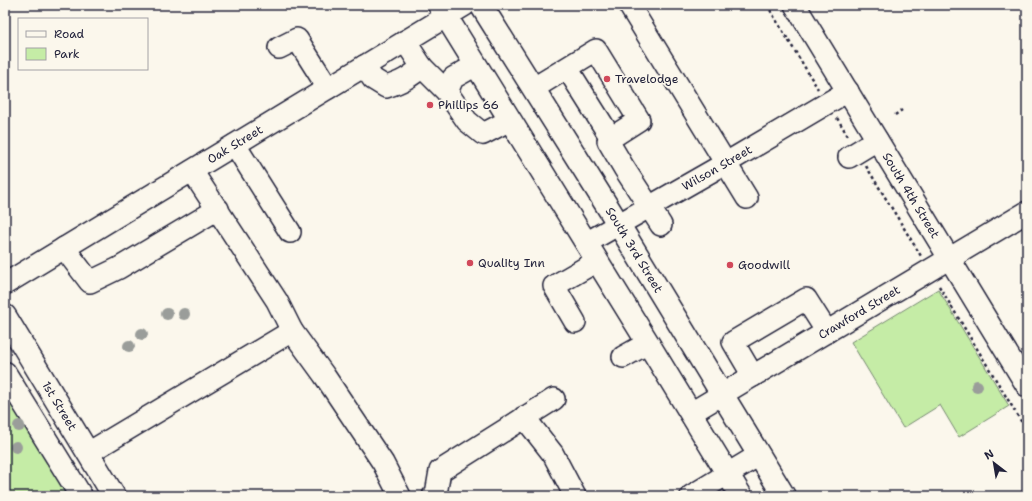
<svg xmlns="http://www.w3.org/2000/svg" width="1032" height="501" viewBox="0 0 1032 501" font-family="'Shantell Sans',sans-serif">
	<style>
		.green { fill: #c5eca6; stroke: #748770 }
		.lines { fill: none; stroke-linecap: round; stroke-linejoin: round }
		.minor-casing { stroke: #22223b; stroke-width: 24 }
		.major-casing { stroke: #22223b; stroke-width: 25 }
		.highway-casing { stroke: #22223b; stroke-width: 25 }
		.path { stroke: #22223b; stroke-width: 2.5; stroke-dasharray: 3 3; stroke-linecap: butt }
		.minor { stroke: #fbf7ec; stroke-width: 21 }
		.major { stroke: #fbf7ec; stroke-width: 22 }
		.highway { stroke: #fbf7ec; stroke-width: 22 }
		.tree { fill: #9a9d9a }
		.poi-dot { fill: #d1495b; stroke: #fbf7ec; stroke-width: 1.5 }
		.labels { text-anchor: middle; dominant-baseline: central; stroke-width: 3.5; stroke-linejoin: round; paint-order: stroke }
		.poi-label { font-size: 12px; fill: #22223b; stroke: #fbf7ec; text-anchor: start }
		.street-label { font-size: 12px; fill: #22223b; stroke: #fbf7ec }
	</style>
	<rect width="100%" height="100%" fill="#fbf7ec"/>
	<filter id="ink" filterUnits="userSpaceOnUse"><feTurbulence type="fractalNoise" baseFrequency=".025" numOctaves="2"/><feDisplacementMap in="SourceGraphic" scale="8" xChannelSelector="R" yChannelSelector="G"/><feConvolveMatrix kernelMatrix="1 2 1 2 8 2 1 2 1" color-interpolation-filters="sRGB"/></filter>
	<g filter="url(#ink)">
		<g class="green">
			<path d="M938,289l71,117 -50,31 -19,-32 -37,23 -52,-86z"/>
			<path d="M5,390l67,106h-67z"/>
		</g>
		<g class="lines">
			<defs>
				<g id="minor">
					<path d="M629,5l118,193"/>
					<path id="s1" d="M795,5l232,381"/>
					<path d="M279,48l18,-9 31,49"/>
					<path d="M476,65l-23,13 -6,14 20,29 16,13 27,-14"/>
					<path d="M364,66l9,13 13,8c16,-5 24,-10 36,-20l-17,-26"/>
					<path d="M422,67l25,25"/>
					<path d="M534,88l62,-38 43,70 -28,18 -44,-70"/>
					<path d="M611,138l-3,3 16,27 37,57"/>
					<path d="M235,145l55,87"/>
					<path d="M849,157l28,-17"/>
					<path id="s2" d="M586,243l140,-80 122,-72"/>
					<path d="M64,248l26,34 29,-14 99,-59"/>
					<path id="s3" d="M5,284l460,-279"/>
					<path d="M575,322l-21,-36 43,-25"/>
					<path d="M292,331l32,44 59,88 17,33"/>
					<path d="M623,357l25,-14"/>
					<path d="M753,376l-20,-34 73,-43 21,33"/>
					<path id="s4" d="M691,413l336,-201"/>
					<path d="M524,417l29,37 22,42"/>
					<path d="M88,453l204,-122 -15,-30 -85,-130"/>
					<path d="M433,496l3,-2 4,-23 114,-72"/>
					<path d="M691,496l68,-41"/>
				</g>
				<g id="major">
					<path id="s5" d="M5,316l109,180"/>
					<path d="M5,373l76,123"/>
				</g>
				<g id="highway">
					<path d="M439,5l209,338 93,153"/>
					<path id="s6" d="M481,5l138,220 165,271"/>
				</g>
			</defs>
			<use href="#minor" class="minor-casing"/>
			<use href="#major" class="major-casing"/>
			<use href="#highway" class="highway-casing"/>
			<g class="path">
				<path d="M767,5l51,84"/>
				<path d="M895,115l7,-5"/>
				<path d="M837,118l11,18"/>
				<path d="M866,166l55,90"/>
				<path d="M939,286l88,145"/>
			</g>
			<use href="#minor" class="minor"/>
			<use href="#major" class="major"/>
			<use href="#highway" class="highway"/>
		</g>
		<g class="tree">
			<circle cx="167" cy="314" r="6"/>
			<circle cx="184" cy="314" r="6"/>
			<circle cx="142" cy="334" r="6"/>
			<circle cx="129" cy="346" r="6"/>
			<circle cx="977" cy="386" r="6"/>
			<circle cx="19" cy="426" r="6"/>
			<circle cx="16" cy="447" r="6"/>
		</g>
	</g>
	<g class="poi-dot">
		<circle cx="607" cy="79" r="4"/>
		<circle cx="430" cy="105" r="4"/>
		<circle cx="470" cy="263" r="4"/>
		<circle cx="730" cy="265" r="4"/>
	</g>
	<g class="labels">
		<g class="poi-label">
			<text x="615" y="79">Travelodge</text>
			<text x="438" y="105">Phillips 66</text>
			<text x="478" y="263">Quality Inn</text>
			<text x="738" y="265">Goodwill</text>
		</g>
		<g class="street-label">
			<text stroke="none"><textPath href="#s3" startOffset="269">Oak Street</textPath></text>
			<text stroke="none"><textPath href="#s2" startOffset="151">Wilson Street</textPath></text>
			<text stroke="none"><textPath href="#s1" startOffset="223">South 4th Street</textPath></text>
			<text stroke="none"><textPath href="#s6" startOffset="289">South 3rd Street</textPath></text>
			<text stroke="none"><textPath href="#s4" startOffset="196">Crawford Street</textPath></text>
			<text stroke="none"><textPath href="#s5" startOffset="105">1st Street</textPath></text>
		</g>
	</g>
	<rect width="1032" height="501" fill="none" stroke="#fbf7ec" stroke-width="20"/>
	<rect x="10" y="10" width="1012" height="481" fill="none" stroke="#22223b" stroke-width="1.5" filter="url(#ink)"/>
	<rect x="18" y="18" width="130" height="52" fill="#fbf7ec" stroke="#a4a2a5"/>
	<rect x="26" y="31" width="20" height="6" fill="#fbf7ec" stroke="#a4a2a5"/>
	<text x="54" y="38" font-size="12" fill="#22223b">Road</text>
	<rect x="26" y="48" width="20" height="12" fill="#c5eca6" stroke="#a4a2a5"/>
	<text x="54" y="58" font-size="12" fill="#22223b">Park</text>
	<g transform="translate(994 463) rotate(329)" stroke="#fbf7ec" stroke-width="3" paint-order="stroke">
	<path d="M0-3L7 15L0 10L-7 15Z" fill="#22223b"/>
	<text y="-6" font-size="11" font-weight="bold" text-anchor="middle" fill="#22223b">N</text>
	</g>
</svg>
